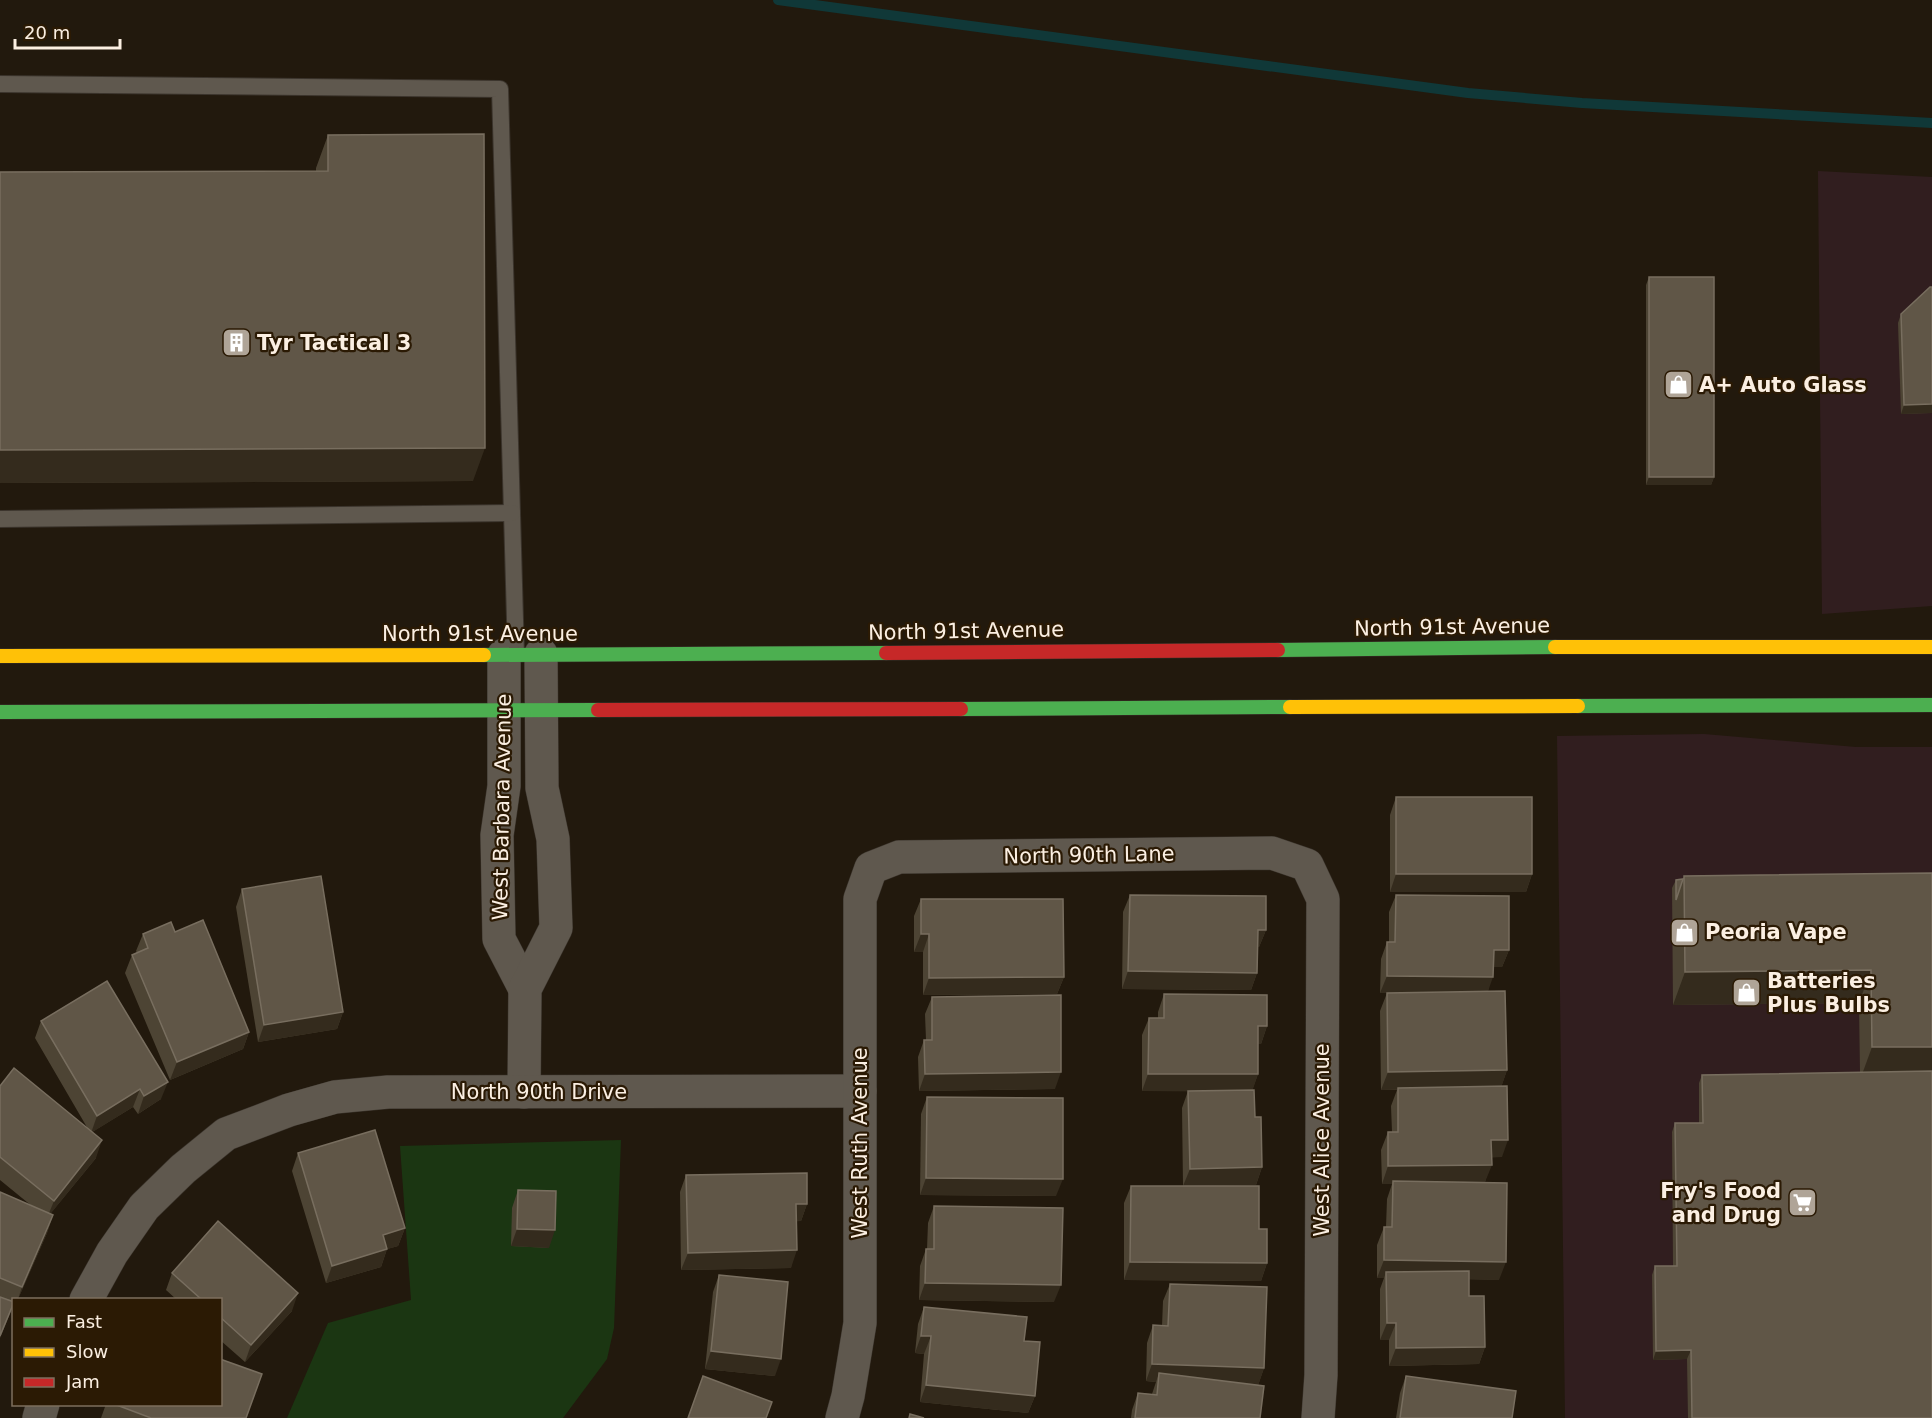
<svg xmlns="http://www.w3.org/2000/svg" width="1932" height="1418" viewBox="0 0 1932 1418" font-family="'DejaVu Sans',sans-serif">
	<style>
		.commercial { fill: #311e1f }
		.green { fill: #1b3612 }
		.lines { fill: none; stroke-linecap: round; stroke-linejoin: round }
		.stream { stroke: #103838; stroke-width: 10 }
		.lane-casing { stroke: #3b342c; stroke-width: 18 }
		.street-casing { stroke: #3b342c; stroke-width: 34 }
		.fast-casing { stroke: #3b342c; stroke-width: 15 }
		.slow-casing { stroke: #3b342c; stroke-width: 15 }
		.jam-casing { stroke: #3b342c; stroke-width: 15 }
		.lane { stroke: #5f584e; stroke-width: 16 }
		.street { stroke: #5f584e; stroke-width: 33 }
		.fast { stroke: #4caf50; stroke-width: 14 }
		.slow { stroke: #ffc107; stroke-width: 14 }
		.jam { stroke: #c62828; stroke-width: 14 }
		.wall { fill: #4d4434 }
		.shaded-wall { fill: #342b1d }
		.building { fill: #605647; stroke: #786e5f; stroke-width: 1.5 }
		.labels { text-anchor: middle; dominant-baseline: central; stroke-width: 4.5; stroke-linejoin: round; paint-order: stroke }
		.poi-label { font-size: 21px; font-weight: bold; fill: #fbefe2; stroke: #2b1a04; text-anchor: start }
		.street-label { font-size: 21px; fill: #fbefe2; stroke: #2b1a04 }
	</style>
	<rect width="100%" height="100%" fill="#22190d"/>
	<g class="commercial">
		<path d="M1818,171l114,6v429l-110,8z"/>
		<path d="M1704,734l152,13h76v671h-367l-8,-682z"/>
	</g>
	<path class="green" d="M621,1140l-7,188 -7,31 -44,59h-276l41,-95 83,-23 -11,-154z"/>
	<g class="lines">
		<path class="stream" d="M778,0l690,93 114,10 350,20"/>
		<defs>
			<g id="lane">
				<path d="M0,84l500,5 16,566"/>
				<path d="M0,519l512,-6"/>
			</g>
			<g id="street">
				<path d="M504,655v131l-7,49 2,104 26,50"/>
				<path d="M524,1092l1,-103 31,-61 -3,-89 -11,-51 -1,-134"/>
				<path d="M86,1300l26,-47 32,-46 39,-38 43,-35 63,-24 46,-13 53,-5 472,-1"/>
				<path d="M39,1418l4,-14"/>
				<path d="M842,1418l6,-22 12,-73v-424l11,-31 28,-11 373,-4 35,12 16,34 -2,476 -3,43"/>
			</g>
			<g id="fast">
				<path d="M1278,650l277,-3"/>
				<path d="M484,655l402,-2"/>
				<path d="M1578,706l354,-1"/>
				<path d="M961,709l329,-2"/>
				<path d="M0,712l598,-2"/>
			</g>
			<g id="slow">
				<path d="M1555,647h377"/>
				<path d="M0,656l484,-1"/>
				<path d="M1290,707l288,-1"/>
			</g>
			<g id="jam">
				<path d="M886,653l392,-3"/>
				<path d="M598,710l363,-1"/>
			</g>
		</defs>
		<use href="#lane" class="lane-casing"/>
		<use href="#street" class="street-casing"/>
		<use href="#fast" class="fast-casing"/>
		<use href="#slow" class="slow-casing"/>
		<use href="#jam" class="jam-casing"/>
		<use href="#lane" class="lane"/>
		<use href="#street" class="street"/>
		<use href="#fast" class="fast"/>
		<use href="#slow" class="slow"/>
		<use href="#jam" class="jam"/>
	</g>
	<g class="wall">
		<path d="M328,135l145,346 -473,2v-311l316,-1v-3z"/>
		<path d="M1649,277l65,200 -3,8h-65v-200z"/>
		<path d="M1901,314l31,99 -31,1 -3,-91z"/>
		<path d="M1396,797l136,77 -6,18h-136v-77z"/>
		<path d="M1932,873v545h-244l-1,-59 -34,1 -1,-85 3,-9h18l-1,-134 3,-9h24v-40l3,-8 158,-3 -1,-69 -186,2 -1,-117 4,-8 7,-1 1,-3z"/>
		<path d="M242,889l101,123 -6,17 -79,13 -22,-135z"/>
		<path d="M1130,895l136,35 -7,17h-1l-1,26 -6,17 -129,-1 1,-77z"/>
		<path d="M1396,895l113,55 -7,17h-9l-5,24 19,79 -6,17 1,70h-10l-7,25 14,98 -30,-1v17l16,51 -6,17 -90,2v-26h-9v-51l4,-11h-7v-33l7,-18h2l1,-28 5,-15h-10l-1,-34 7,-18h4l-1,-26 6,-16h-16l-1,-79 7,-18h-7l1,-34 6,-17h2v-30z"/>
		<path d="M921,899l143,78 -7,17 -134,1v-43h-9v-36z"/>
		<path d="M175,932l74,100 -6,17 -73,31 -45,-107 7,-18 5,-2 -1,-2 7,-17z"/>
		<path d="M1164,994l103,32 -6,18h-3v30l-6,16 3,27 7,50 -6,18 -63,1 66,43 8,34 -6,18 -137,-1v-77l7,-17h52l-1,-78 6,-17h-46v-56l7,-17h9v-6z"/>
		<path d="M932,997l123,92 -136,2 -1,-34 6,-17h2l-1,-26z"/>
		<path d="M41,1021l120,78 -23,15 -5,-7 -41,25 4,26 -46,56 3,1 -6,18 -29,66h-4v5l-14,34v-146l33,15 -33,-27v-94l88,43 -53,-91z"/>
		<path d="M927,1097l129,99 -136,-1 1,-81z"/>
		<path d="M298,1153l107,75 -7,18 -11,3 -6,18 -55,16 -34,-112z"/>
		<path d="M686,1175l121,29 -6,17h-5l-5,47 -110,2 -1,-78z"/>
		<path d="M518,1190l31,58 -38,-2 1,-38z"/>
		<path d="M934,1206l120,96 -135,-2 1,-34 6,-17h1l1,-26z"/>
		<path d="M172,1273l120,38 -47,51 -25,-22v-41h-44l-10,-9z"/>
		<path d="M719,1275l56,101 -70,-7 8,-77z"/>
		<path d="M1170,1284l94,84 -6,17 2,33h-129l1,-8 6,-17 14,1 4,-12 -10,-1 1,-38 6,-18 9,1 1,-25z"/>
		<path d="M924,1307l100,34 11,55 -7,17 -108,-11 4,-48 -9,-1 3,-29z"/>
		<path d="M1406,1376l106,42h-116l4,-25z"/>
		<path d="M106,1404h114l26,14h-145z"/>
	</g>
	<g class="shaded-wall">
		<path d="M1932,404v9l-31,1 3,-9z"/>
		<path d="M485,448l-12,33 -473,2v-33z"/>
		<path d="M1649,477h65l-3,8h-65z"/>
		<path d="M1396,874h136l-6,18h-136z"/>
		<path d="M1258,930h8l-7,17h-7z"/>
		<path d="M921,934h8l-6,18h-9z"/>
		<path d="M1494,950h15l-7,17h-15z"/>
		<path d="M1871,970l-12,33 -186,2 12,-33z"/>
		<path d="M1128,971l129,2 -6,17 -129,-1z"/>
		<path d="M1387,976l106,1 -6,17 -107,-1z"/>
		<path d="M1064,977l-7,17 -134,1 6,-17z"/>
		<path d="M343,1012l-6,17 -79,13 6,-17z"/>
		<path d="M1258,1026h9l-6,18h-9z"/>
		<path d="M249,1032l-6,17 -73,31 7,-18z"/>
		<path d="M1872,1047h60v32l-72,1z"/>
		<path d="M1507,1070l-6,18 -120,2 7,-18z"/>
		<path d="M1061,1072l-6,17 -136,2 6,-17z"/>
		<path d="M1148,1074h110l-6,18 -110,-1z"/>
		<path d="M168,1082l-7,17 -23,15 6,-18z"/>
		<path d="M140,1089l-7,18 -42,26 6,-17z"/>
		<path d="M102,1140l-6,18 -49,60 7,-17z"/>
		<path d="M1491,1140h17l-6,17 -17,1z"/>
		<path d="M1492,1165l-7,17 -92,-1 -1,3h-10l6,-18z"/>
		<path d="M1262,1167l-6,18 -73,1 7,-17z"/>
		<path d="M926,1178l137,1 -7,17 -136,-1z"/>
		<path d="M796,1204h11l-6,17 -11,1z"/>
		<path d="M53,1215l-6,18 -29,66 4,-12z"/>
		<path d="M405,1228l-7,18 -21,6 6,-17z"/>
		<path d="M517,1229l38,1 -6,18 -38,-2z"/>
		<path d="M387,1249l-6,18 -55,16 6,-17z"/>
		<path d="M797,1250l-6,18 -110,2 7,-17z"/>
		<path d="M1384,1260l122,2 -7,18 -113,-2v-6l-2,6h-7z"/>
		<path d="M1130,1262l137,1 -6,18 -137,-1z"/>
		<path d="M925,1283l136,2 -7,17 -135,-2z"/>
		<path d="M298,1293l-6,18 -47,51 6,-17z"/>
		<path d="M1387,1323h9l-7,17h-9z"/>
		<path d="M921,1336h10l-7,18 -9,-1z"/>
		<path d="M1485,1347l-6,17 -90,2 7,-18z"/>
		<path d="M1691,1350l-4,9 -34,1 3,-9z"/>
		<path d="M711,1351l70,8 -6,17 -70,-7z"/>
		<path d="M1152,1364l112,4 -6,18 -99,-13 -3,9 -10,-1z"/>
		<path d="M926,1385l109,11 -7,17 -108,-11z"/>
	</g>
	<g class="building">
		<path d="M484,134l1,314 -485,2v-278l328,-1v-36z"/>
		<rect x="1649" y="277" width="65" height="200"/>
		<path d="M1930,287h2v117l-28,1 -3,-91z"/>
		<rect x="1396" y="797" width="136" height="77"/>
		<path d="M1932,873v174h-60l-1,-77 -186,2 -1,-96z"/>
		<path d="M321,876l22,136 -79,13 -22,-136z"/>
		<path d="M1683,879l-7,21v-20z"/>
		<path d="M1130,895l136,1v34h-8l-1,43 -129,-2z"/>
		<path d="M1396,895l113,1v54h-15l-1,27 -106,-1v-34h8z"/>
		<path d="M921,899h142l1,78 -135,1v-44h-8z"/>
		<path d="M203,920l46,112 -72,30 -45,-107 16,-7 -5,-14 28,-12 4,10z"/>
		<path d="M107,981l61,101 -24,14 -4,-7 -43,27 -56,-95z"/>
		<path d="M1505,991l2,79 -119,2 -1,-79z"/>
		<path d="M1164,994l103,1v31h-9v48h-110l1,-56h15z"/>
		<path d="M1061,995v77l-136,2 -1,-34h8v-43z"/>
		<path d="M14,1068l88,72 -48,61 -54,-44v-71z"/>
		<path d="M1932,1071v347h-240l-1,-68 -35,1 -1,-85h22l-2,-143h28l-1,-48z"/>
		<path d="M1507,1086l1,54h-17l1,25 -104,1v-34h10v-44z"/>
		<path d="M1254,1090l1,27h6l1,50 -72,2 -2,-78z"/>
		<path d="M927,1097l136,1v81l-137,-1z"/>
		<path d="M375,1130l30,98 -22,7 4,14 -55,17 -34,-113z"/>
		<path d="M807,1173v31h-11l1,46 -109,3 -2,-78z"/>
		<path d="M1393,1181l114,2 -1,79 -122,-2v-33h8z"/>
		<path d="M1131,1186h128v43h8v34l-137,-1z"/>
		<path d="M518,1190l38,1 -1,39 -38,-1z"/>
		<path d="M0,1192l53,23 -31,72 -22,-9z"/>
		<path d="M934,1206l129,2 -2,77 -136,-2 1,-34h8z"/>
		<path d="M218,1221l80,72 -47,52 -31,-28v-18h-19l-29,-26z"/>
		<path d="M1469,1271v25h15l1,51 -89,1v-25h-9l-1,-51z"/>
		<path d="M719,1275l69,7 -7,77 -70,-8z"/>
		<path d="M1170,1284l97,3 -3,81 -112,-4 1,-39 15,1z"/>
		<path d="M0,1297l14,5 -14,34z"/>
		<path d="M924,1307l103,10 -3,24 16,1 -5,54 -109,-11 5,-49h-10z"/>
		<path d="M220,1359l42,15 -16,44h-95l-37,-14h106z"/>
		<path d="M1159,1373l105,13 -4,32h-125l3,-25 19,2z"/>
		<path d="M703,1376l69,26 -6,16h-78z"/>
		<path d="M1406,1376l110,15 -4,27h-112z"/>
		<path d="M910,1414l14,4h-15z"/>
	</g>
	<defs>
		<symbol id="building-square" viewBox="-11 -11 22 22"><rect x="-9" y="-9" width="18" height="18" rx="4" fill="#afa497" stroke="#2b1a04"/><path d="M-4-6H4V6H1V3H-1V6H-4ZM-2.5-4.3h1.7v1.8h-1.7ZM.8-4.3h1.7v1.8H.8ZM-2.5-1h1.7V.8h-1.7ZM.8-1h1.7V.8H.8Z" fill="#fff"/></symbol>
		<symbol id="shop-square" viewBox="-11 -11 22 22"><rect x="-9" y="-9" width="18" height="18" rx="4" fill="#afa497" stroke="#2b1a04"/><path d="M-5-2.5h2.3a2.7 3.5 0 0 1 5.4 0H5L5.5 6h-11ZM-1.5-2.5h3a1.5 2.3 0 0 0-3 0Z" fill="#fff"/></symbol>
		<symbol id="supermarket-square" viewBox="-11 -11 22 22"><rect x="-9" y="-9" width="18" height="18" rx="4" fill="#afa497" stroke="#2b1a04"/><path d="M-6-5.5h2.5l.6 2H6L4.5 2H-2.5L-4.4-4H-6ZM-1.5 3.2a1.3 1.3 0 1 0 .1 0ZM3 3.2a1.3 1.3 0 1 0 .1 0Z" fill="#fff"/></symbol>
	</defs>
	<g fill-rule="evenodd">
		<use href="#building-square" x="220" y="326" width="33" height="33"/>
		<use href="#shop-square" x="1662" y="368" width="33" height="33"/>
		<use href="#shop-square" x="1668" y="916" width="33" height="33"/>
		<use href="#shop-square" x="1730" y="976" width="33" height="33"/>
		<use href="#supermarket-square" x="1786" y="1186" width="33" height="33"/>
	</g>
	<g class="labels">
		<g class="poi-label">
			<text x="257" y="343">Tyr Tactical 3</text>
			<text x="1699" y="385">A+ Auto Glass</text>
			<text x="1705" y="932">Peoria Vape</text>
			<text x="1767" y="981">Batteries<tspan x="1767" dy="24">Plus Bulbs</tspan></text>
			<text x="1781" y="1191" text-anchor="end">Fry's Food<tspan x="1781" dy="24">and Drug</tspan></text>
		</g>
		<g class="street-label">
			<text transform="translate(1452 627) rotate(-1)">North 91st Avenue</text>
			<text transform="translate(966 631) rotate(-1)">North 91st Avenue</text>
			<text x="480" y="634">North 91st Avenue</text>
			<text transform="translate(502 807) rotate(-89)">West Barbara Avenue</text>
			<text transform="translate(1089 855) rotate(-1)">North 90th Lane</text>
			<text x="539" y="1092">North 90th Drive</text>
			<text transform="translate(1322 1140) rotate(-90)">West Alice Avenue</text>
			<text transform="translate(860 1143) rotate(-90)">West Ruth Avenue</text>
		</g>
	</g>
	<rect x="12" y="1298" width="210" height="108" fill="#2b1a04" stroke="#7e6f5d" stroke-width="1.5"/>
	<rect x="24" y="1318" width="30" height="9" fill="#4caf50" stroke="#7e6f5d" stroke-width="1.5"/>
	<text x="66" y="1328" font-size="18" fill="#fbefe2">Fast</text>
	<rect x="24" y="1348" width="30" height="9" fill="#ffc107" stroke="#7e6f5d" stroke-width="1.5"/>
	<text x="66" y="1358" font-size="18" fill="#fbefe2">Slow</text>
	<rect x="24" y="1378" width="30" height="9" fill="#c62828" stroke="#7e6f5d" stroke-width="1.5"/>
	<text x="66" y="1388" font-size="18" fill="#fbefe2">Jam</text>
	<path d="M15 39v9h105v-9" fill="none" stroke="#fbefe2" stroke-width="3"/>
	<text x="24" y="39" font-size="18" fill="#fbefe2" stroke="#2b1a04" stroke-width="4.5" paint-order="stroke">20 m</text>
</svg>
